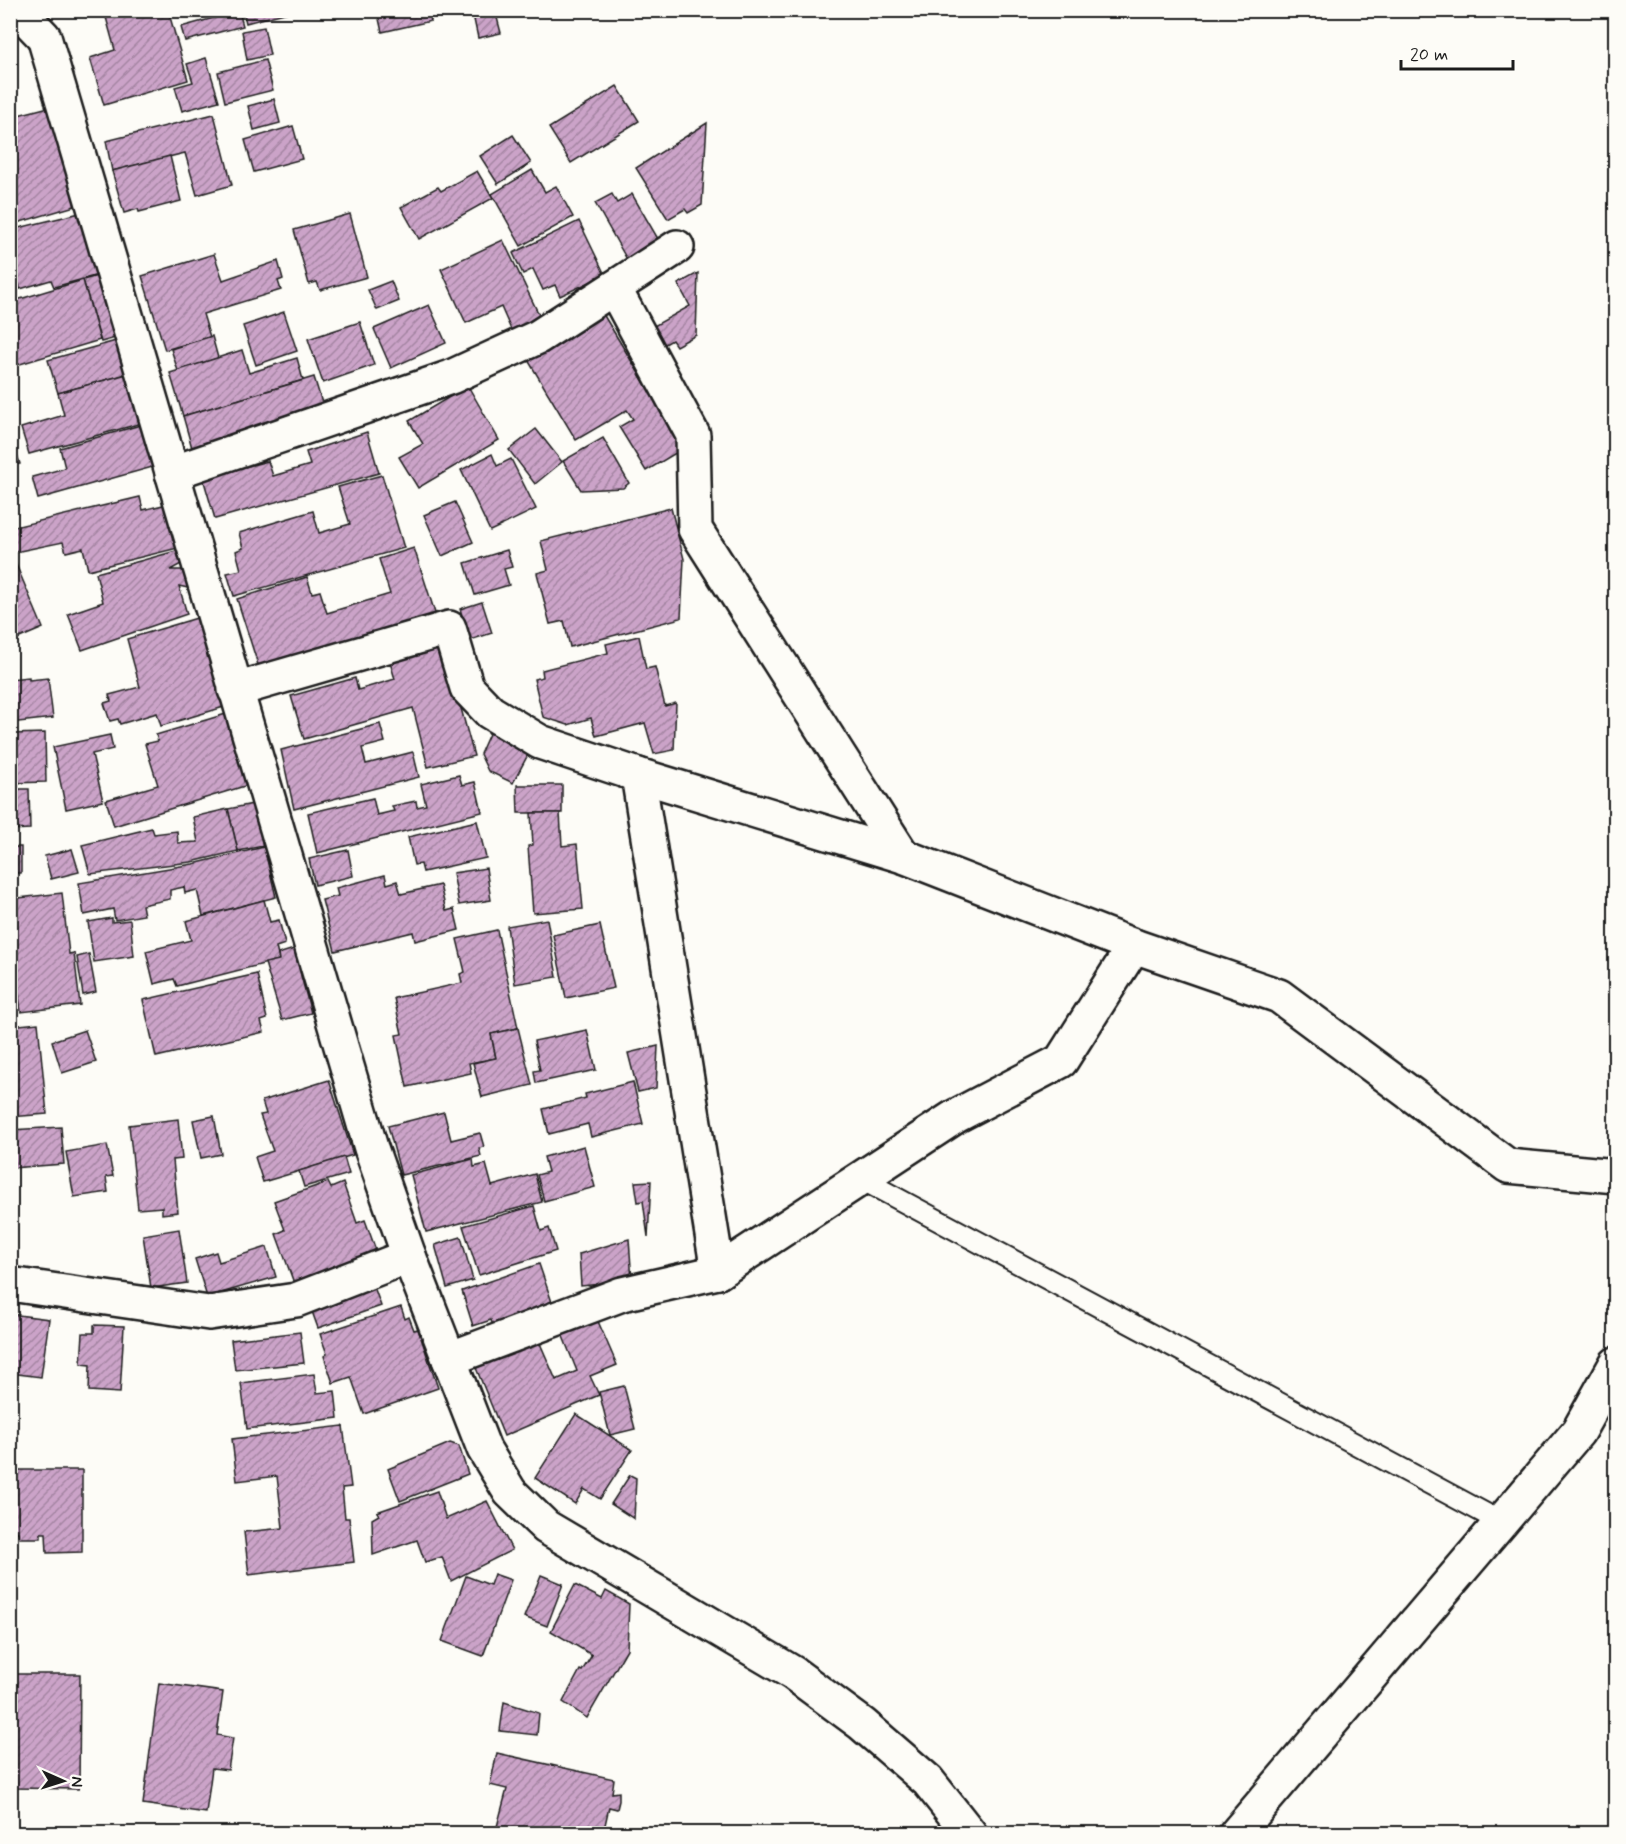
<svg xmlns="http://www.w3.org/2000/svg" width="1626" height="1844" viewBox="0 0 1626 1844" font-family="Mynerve,sans-serif">
	<style>
		.building { fill: url(#building-hatch); stroke: #1c1c1c; stroke-width: 1.5 }
		.lines { fill: none; stroke-linecap: round; stroke-linejoin: round }
		.lane-casing { stroke: #1c1c1c; stroke-width: 24 }
		.street-casing { stroke: #1c1c1c; stroke-width: 38 }
		.secondary-casing { stroke: #1c1c1c; stroke-width: 38 }
		.lane { stroke: #fdfcf7; stroke-width: 20 }
		.street { stroke: #fdfcf7; stroke-width: 33 }
		.secondary { stroke: #fdfcf7; stroke-width: 33 }
	</style>
	<defs>
		<pattern id="building-hatch" width="6" height="6" patternUnits="userSpaceOnUse" patternTransform="scale(1.5)"><rect width="6" height="6" fill="#cba3c8"/><path d="M-1 1l2-2M0 6l6-6M5 7l2-2" fill="none" stroke="#a484a2"/></pattern>
	</defs>
	<rect width="100%" height="100%" fill="#fdfcf7"/>
	<filter id="ink" filterUnits="userSpaceOnUse"><feTurbulence type="fractalNoise" baseFrequency=".0167" numOctaves="2"/><feDisplacementMap in="SourceGraphic" scale="12" xChannelSelector="R" yChannelSelector="G"/><feConvolveMatrix kernelMatrix="1 2 1 2 8 2 1 2 1" color-interpolation-filters="sRGB"/></filter>
	<g filter="url(#ink)">
		<g class="building">
			<path d="M104,10h64l20,70 -84,25 -14,-47 25,-8z"/>
			<path d="M243,10h53l-50,13z"/>
			<path d="M377,10h52l2,11 -49,11z"/>
			<path d="M472,10h23l6,23 -23,5z"/>
			<path d="M239,11l4,15 -58,15 -4,-14z"/>
			<path d="M264,27l6,28 -23,5 -5,-29z"/>
			<path d="M206,58l13,43 -37,10 -7,-24 18,-5 -6,-18z"/>
			<path d="M265,60l8,30 -48,12 -7,-30z"/>
			<path d="M617,86l22,35 -68,42 -22,-35z"/>
			<path d="M274,99l6,24 -26,7 -6,-24z"/>
			<path d="M49,107l26,99 -65,19v-108z"/>
			<path d="M214,114l18,71 -35,10 -12,-42 -73,18 -6,-30z"/>
			<path d="M707,123l-5,82 -14,8 -3,-4 -17,10 -32,-51z"/>
			<path d="M293,126l9,33 -48,13 -9,-32z"/>
			<path d="M513,135l18,28 -33,21 -18,-28z"/>
			<path d="M170,156l11,45 -42,11 -1,-3 -14,4 -12,-42z"/>
			<path d="M532,170l13,22 11,-6 17,31 -52,29 -29,-52z"/>
			<path d="M477,171l16,27 -74,41 -18,-32 37,-20 3,4z"/>
			<path d="M612,194l5,9 15,-9 29,50 -32,19 -34,-60z"/>
			<path d="M80,213l18,62 -44,12 -3,-7 -31,9 -1,-5 -9,2v-56z"/>
			<path d="M350,214l17,63 -47,13 -3,-8 -8,2 -15,-54z"/>
			<path d="M579,221l26,54 -45,21 -5,-11 -12,5 -10,-21 -10,5 -10,-21z"/>
			<path d="M503,240l38,79 -29,13 -11,-25 -35,16 -25,-54z"/>
			<path d="M214,254l9,26 55,-19 5,18 -5,2 3,9 -78,24 7,23 -45,13 -23,-74z"/>
			<path d="M698,273l-2,62 -20,11 -4,-6 -10,6 -10,-19 38,-21 -12,-22z"/>
			<path d="M101,275l18,62 -18,5 -18,-62z"/>
			<path d="M83,280l17,60 -90,27v-42l5,-1 -5,-22z"/>
			<path d="M391,281l8,20 -22,9 -9,-20z"/>
			<path d="M429,305l17,38 -55,25 -17,-39z"/>
			<path d="M284,312l13,39 -41,14 -13,-39z"/>
			<path d="M603,314l81,134 -38,23 -27,-44 14,-8 -6,-9 -51,30 -48,-80z"/>
			<path d="M360,322l14,43 -51,18 -15,-44z"/>
			<path d="M212,336l6,22 -40,13 -7,-22z"/>
			<path d="M116,341l11,33 -69,19 -10,-33z"/>
			<path d="M242,350l7,23 48,-15 6,22 -120,36 -13,-43z"/>
			<path d="M127,374l15,49 -113,31 -8,-26 43,-13 -6,-22z"/>
			<path d="M314,377l12,39 -35,-1 -31,9 3,8 -69,23 -11,-39z"/>
			<path d="M468,386l31,54 -81,48 -19,-31 24,-13 -14,-23z"/>
			<path d="M144,424l12,42 -118,33 -6,-22 33,-9 -5,-20z"/>
			<path d="M536,429l26,33 -27,22 -26,-34z"/>
			<path d="M10,432l10,32 -10,2z"/>
			<path d="M367,432l12,41 -164,46 -12,-41 65,-17 5,15 37,-11 -4,-13z"/>
			<path d="M603,438l26,45 -6,5 -42,2 -18,-29z"/>
			<path d="M492,454l5,12 14,-7 25,50 -46,22 -29,-61z"/>
			<path d="M382,475l22,73 -170,48 -7,-23 14,-3 -5,-19 7,-3 -4,-15 74,-22 6,22 31,-9 -12,-37z"/>
			<path d="M140,497l3,13 24,-6 11,44 -90,22 -5,-22 -17,4 -3,-10 -53,11v-25z"/>
			<path d="M455,502l18,40 -31,14 -18,-41z"/>
			<path d="M671,508l13,51 -3,59 -111,29 -6,-26 -14,3 -13,-51 11,-3 -7,-29z"/>
			<path d="M414,548l22,68 -176,55 -23,-72 70,-22 5,16 8,-2 7,22 63,-19 -11,-35z"/>
			<path d="M180,550l5,12 -15,8h17l1,18 -9,-2 8,28 -105,36 -14,-36 35,-12 -7,-29z"/>
			<path d="M507,550l5,17 -8,2 5,16 -34,10 -10,-32z"/>
			<path d="M15,562l28,66 -33,14v-78z"/>
			<path d="M482,602l10,31 -22,7 -10,-31z"/>
			<path d="M197,618l27,89 -63,19 -4,-13 -37,11 -2,-5 -8,2 -6,-18 7,-2 -2,-6 31,-8 -13,-48z"/>
			<path d="M639,636l7,33 9,-2 10,39 11,-3 -2,47 -20,4 -9,-31 -49,13 -5,-18 -23,7 -25,-8 -9,-38 9,-2 -1,-7 66,-17 -2,-9z"/>
			<path d="M444,646l30,110 -46,11 -15,-59 -109,31 -13,-43 64,-18 3,12 37,-11 -6,-20z"/>
			<path d="M29,677v3l19,-2 5,40 -43,5v-44z"/>
			<path d="M226,714l22,71 -134,41 -8,-26 52,-15 -13,-41 13,-3 -2,-6z"/>
			<path d="M380,724l5,18 -23,6 4,16 47,-12 6,25 -125,32 -13,-59z"/>
			<path d="M492,727l40,20 -19,36 -25,-12 -8,-17z"/>
			<path d="M45,733l1,49 -36,1v-49z"/>
			<path d="M110,735l3,14 -21,5 11,47 -37,8 -13,-62z"/>
			<path d="M459,775l3,10 13,-3 7,30 -165,41 -9,-40 65,-15 4,17 17,-4 -2,-5 24,-5 1,6 9,-2 -5,-21z"/>
			<path d="M517,785h45v28h-44z"/>
			<path d="M10,789h19l1,40 -20,1z"/>
			<path d="M253,804l10,42 -25,5 -10,-42z"/>
			<path d="M228,809l10,42 -47,11 -101,12 -8,-29 70,-17 2,6 23,-3 1,12 20,-1 -5,-25z"/>
			<path d="M531,813h29l2,33 15,-2 6,65 -50,4 -5,-67 5,-1z"/>
			<path d="M477,821l9,37 -63,14 -2,-8 -7,1 -6,-28z"/>
			<path d="M10,847h11v26h-9l1,24h-3z"/>
			<path d="M264,847l12,50 -73,19 -6,-26 -12,3 -1,-6 -14,3v9l-28,6 2,10 -29,5 -2,-11 -29,6 -5,-32 114,-19z"/>
			<path d="M72,849l7,23 -28,7 -6,-23z"/>
			<path d="M348,850l5,26 -38,9 -6,-26z"/>
			<path d="M486,868l5,32 -32,5 -6,-32z"/>
			<path d="M385,875l2,9 10,-3 4,13 39,-9 6,26 8,-2 5,21 -44,11 -2,-9 -78,19 -13,-51 16,-4 -2,-8z"/>
			<path d="M62,893l7,61 5,-1 6,52 -59,7 -11,-88v-25z"/>
			<path d="M264,900l6,22 9,-2 6,24 -9,3 3,13 -102,26 -3,-7 -20,5 -8,-33 45,-11 -5,-19z"/>
			<path d="M112,918v4l18,-2 4,36 -40,6 -6,-40z"/>
			<path d="M547,919l10,58 -42,7 -8,-58z"/>
			<path d="M600,925l14,63 -48,10 -13,-63z"/>
			<path d="M497,930l21,98 -27,6 5,24 -27,5 2,10 -64,14 -11,-52 6,-1 -8,-36 68,-15 -2,-9 5,-2 -8,-33z"/>
			<path d="M294,949l17,64 -29,7 -17,-57 14,-3 -1,-6z"/>
			<path d="M89,954l7,38 -13,3 -6,-38z"/>
			<path d="M257,974l10,45 -6,2 3,11 -108,25 -13,-57z"/>
			<path d="M38,1023l9,91 -37,3v-91z"/>
			<path d="M518,1028l14,57 -50,12 -9,-34 23,-5 -5,-24z"/>
			<path d="M85,1030l11,32 -34,11 -10,-32z"/>
			<path d="M587,1030l9,40 -60,13 -2,-12 6,-1 -6,-29z"/>
			<path d="M658,1046l-2,42 -18,4 -10,-39z"/>
			<path d="M329,1080l24,75 -90,27 -8,-25 18,-6 -13,-36 6,-1 -4,-13z"/>
			<path d="M633,1082l10,42 -52,13 -3,-13 -39,10 -6,-25 43,-11 -1,-4z"/>
			<path d="M444,1112l7,28 29,-7 4,14 -5,1 2,8 -80,19 -13,-49z"/>
			<path d="M214,1116l7,38 -20,4 -8,-38z"/>
			<path d="M178,1119l4,40 -9,1 5,52 -16,2v-7l-24,2 -9,-84z"/>
			<path d="M61,1127l3,37 -53,4 -1,4v-42z"/>
			<path d="M107,1145l6,31 -7,1 2,15 -34,5 -8,-45z"/>
			<path d="M584,1146l11,41 -51,14 -7,-26 11,-3 -4,-15z"/>
			<path d="M344,1157l5,17 -45,13 -5,-16z"/>
			<path d="M473,1159l1,8 12,-3 6,22 43,-12 7,28 -116,30 -15,-57z"/>
			<path d="M651,1181l-3,56 -5,-36 -5,1 -3,-20z"/>
			<path d="M328,1182l3,6 12,-5 14,40 8,-3 12,33 -83,30 -18,-49 9,-4 -11,-29z"/>
			<path d="M534,1206l7,25 8,-3 7,23 -77,24 -16,-49z"/>
			<path d="M179,1229l8,54 -36,5 -8,-53z"/>
			<path d="M461,1237l12,43 -26,8 -12,-43z"/>
			<path d="M629,1239l3,42 -51,5 -2,-32z"/>
			<path d="M267,1247l9,30 -69,20 -12,-38 21,-7 3,10z"/>
			<path d="M539,1264l14,41 -60,21 -2,-6 -18,6 -11,-35z"/>
			<path d="M373,1284l8,22 -63,22 -8,-22z"/>
			<path d="M401,1307l4,12 4,-2 5,13 4,-1 20,59 -74,26 -13,-37 -18,6 -9,-27 3,-2 -7,-20z"/>
			<path d="M10,1314l39,5 -8,58 -31,-4z"/>
			<path d="M597,1319l20,46 -27,11 9,19 -95,41 -28,-68 63,-27 17,39 21,-9 -15,-37z"/>
			<path d="M94,1325l30,1 -4,67 -31,-2 1,-26 -9,-1 2,-31h11z"/>
			<path d="M300,1332l4,31 -69,7 -4,-30z"/>
			<path d="M314,1374l3,19 18,-2 3,27 -91,11 -6,-46z"/>
			<path d="M624,1386l11,43 -25,6 -11,-43z"/>
			<path d="M576,1414l56,36 -32,49 -16,-10 -9,15 -40,-26z"/>
			<path d="M343,1426l8,61 -9,1 3,30h4l5,44 -105,13 -5,-43 39,-4 -6,-52 -40,5 -5,-42z"/>
			<path d="M450,1443l9,3 9,28 -68,27 -12,-32z"/>
			<path d="M10,1470h72v82l-35,1 -1,-20h-5v5h-22l-1,-6h-8z"/>
			<path d="M630,1475l6,3 -2,41 -23,-15z"/>
			<path d="M437,1491l9,28 41,-18 25,49 -61,31 -9,-24 -17,5 -8,-22 -44,15 -1,-36 7,-4 -2,-3z"/>
			<path d="M494,1574l17,6 -28,76 -41,-15 24,-65 24,9z"/>
			<path d="M541,1575l22,9 -16,42 -23,-9z"/>
			<path d="M575,1585l27,14 4,-8 23,13 -2,45 -40,69 -24,-16 17,-32 2,1 10,-16 -41,-24z"/>
			<rect x="10" y="1618" width="3" height="46"/>
			<path d="M14,1674h66l-1,115 -65,-1z"/>
			<path d="M159,1683l64,9 -6,43 16,3 -5,32 -16,-2 -6,45 -63,-9z"/>
			<path d="M504,1702l35,11 -2,22 -37,-4z"/>
			<path d="M497,1753l117,26 -2,14 7,-1v9l-2,8 -8,-2 -6,27h-108l12,-45 -17,-4z"/>
		</g>
		<g class="lines">
			<defs>
				<path id="lane" d="M861,1179l640,343"/>
				<g id="street">
					<path d="M18,10l26,27 327,1111 38,108 75,193 26,43 36,35 247,146 69,51 66,57 42,53"/>
					<path d="M614,288l79,147 2,94 208,327"/>
					<path d="M172,473l279,-96 87,-40 139,-90"/>
					<path d="M235,690l214,-62 18,60 23,24 50,30 98,33 265,81 231,90 145,50 229,170 108,10"/>
					<path d="M638,775l80,497"/>
					<path d="M10,1284l199,29 87,-13 113,-44"/>
					<path d="M449,1359l173,-65 96,-22 238,-156 105,-55 73,-115"/>
				</g>
				<path id="secondary" d="M1236,1834l342,-402 38,-68"/>
			</defs>
			<use href="#lane" class="lane-casing"/>
			<use href="#street" class="street-casing"/>
			<use href="#secondary" class="secondary-casing"/>
			<use href="#lane" class="lane"/>
			<use href="#street" class="street"/>
			<use href="#secondary" class="secondary"/>
		</g>
	</g>
	<rect width="1626" height="1844" fill="none" stroke="#fdfcf7" stroke-width="36"/>
	<rect x="18" y="18" width="1590" height="1808" fill="none" stroke="#1c1c1c" stroke-width="2" filter="url(#ink)"/>
	<g transform="translate(63 1781) rotate(93)" stroke="#fdfcf7" stroke-width="4.5" paint-order="stroke">
	<path d="M0-4.5L10 22L0 15L-10 22Z" fill="#1c1c1c"/>
	<text y="-9" font-size="16" font-weight="bold" text-anchor="middle" fill="#1c1c1c">N</text>
	</g>
	<path d="M1401 60v9h112v-9" fill="none" stroke="#1c1c1c" stroke-width="3"/>
	<text x="1410" y="60" font-size="18" fill="#1c1c1c" stroke="#fdfcf7" stroke-width="4.5" paint-order="stroke">20 m</text>
</svg>
